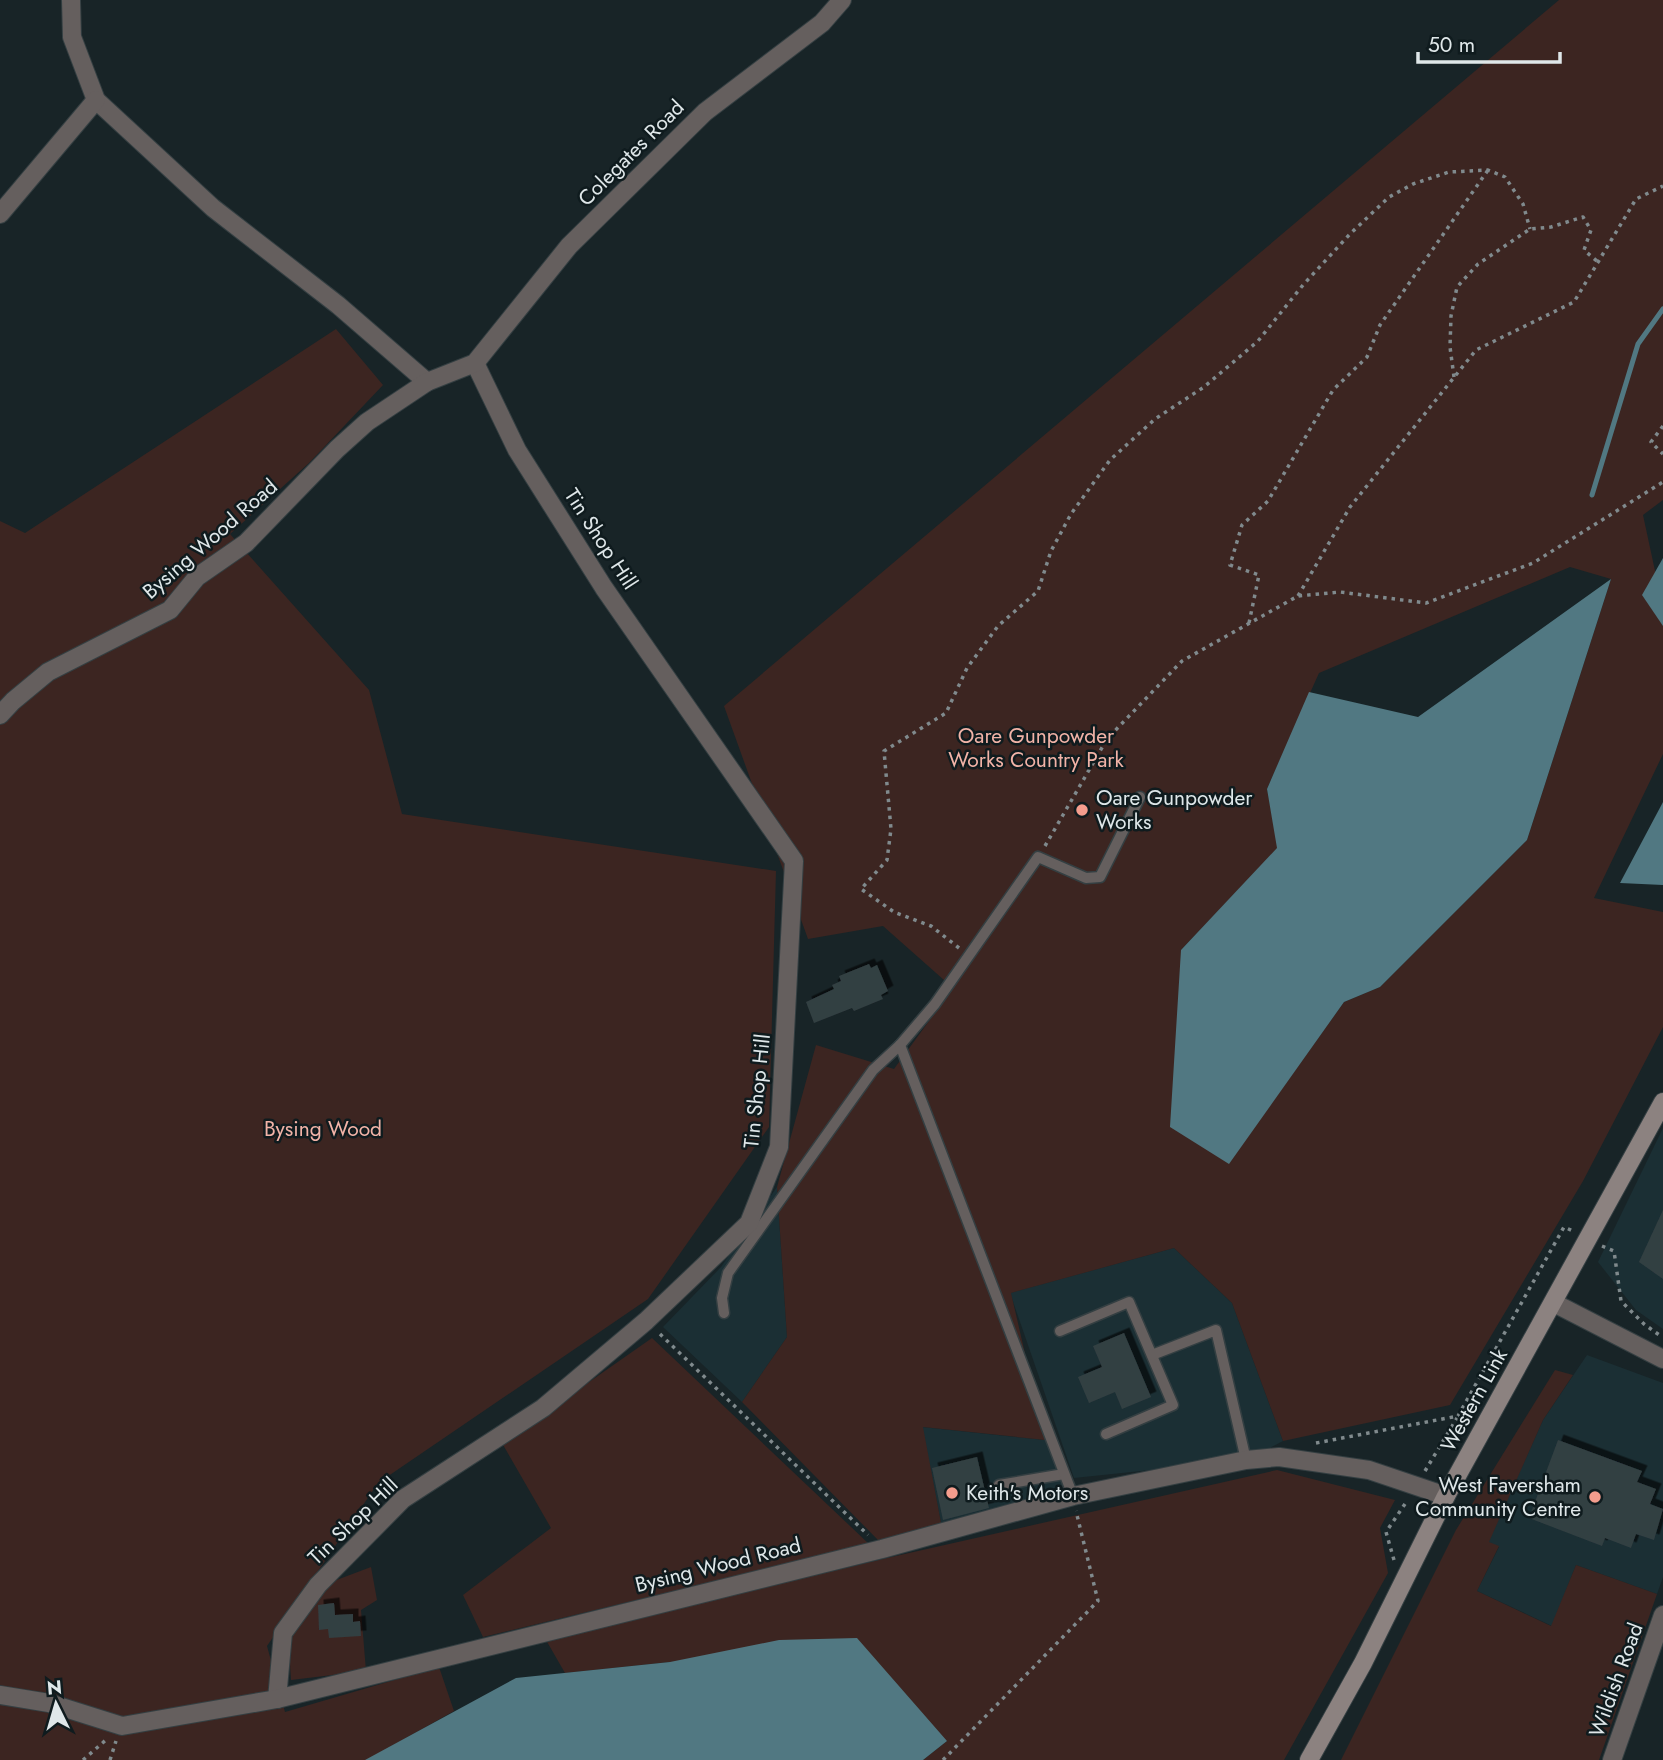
<svg xmlns="http://www.w3.org/2000/svg" width="1663" height="1760" viewBox="0 0 1663 1760" font-family="Jost,sans-serif">
	<style>
		.built { fill: #1b2f34 }
		.green { fill: #3c2521; fill-rule: evenodd }
		.water { fill: #517882 }
		.lines { fill: none; stroke-linecap: round; stroke-linejoin: round }
		.stream { stroke: #517882; stroke-width: 5 }
		.building { fill: #333f42; filter: url(#shadow) }
		.service-casing { stroke: #343f42; stroke-width: 13 }
		.minor-casing { stroke: #343f42; stroke-width: 20 }
		.tertiary-casing { stroke: #343f42; stroke-width: 20 }
		.secondary-casing { stroke: #343f42; stroke-width: 20 }
		.path { stroke: #808a8d; stroke-width: 3.5; stroke-dasharray: 3.5 5; stroke-linecap: butt }
		.service { stroke: #655f5e; stroke-width: 10 }
		.minor { stroke: #655f5e; stroke-width: 18 }
		.tertiary { stroke: #655f5e; stroke-width: 18 }
		.secondary { stroke: #8c8280; stroke-width: 18 }
		.poi-dot { fill: #f49d8d; stroke: #0f1b1e; stroke-width: 2.5 }
		.labels { text-anchor: middle; dominant-baseline: central; stroke-width: 5; stroke-linejoin: round; paint-order: stroke }
		.street-label { font-size: 21px; fill: #dfe7e9; stroke: #0f1b1e }
		.park-label { font-size: 21px; fill: #f2b3a7; stroke: #0f1b1e }
		.poi-label { font-size: 21px; fill: #dfe7e9; stroke: #0f1b1e; text-anchor: start }
	</style>
	<defs>
		<filter id="shadow"><feDropShadow dx="5.5" dy="-5.5" stdDeviation="0" flood-color="#0009"/></filter>
	</defs>
	<rect width="100%" height="100%" fill="#182427"/>
	<g class="built">
		<path d="M1663,1128v201l-27,-19 -38,-48z"/>
		<path d="M777,1187l10,150 -45,65 -79,-75 58,-60z"/>
		<path d="M1174,1248l58,55 51,138 -37,19 -172,18 -64,-185z"/>
		<path d="M1587,1355l76,28v194l-6,17 -81,-29 -24,61 -75,-35 22,-44 -11,-5 55,-122z"/>
		<path d="M922,1427l123,13 19,45 -69,28 -53,15z"/>
	</g>
	<g class="green">
		<path d="M1559,0h104v500l-20,15 20,93v146l-69,144 69,14v115l-80,154 -133,224 -167,36 -51,-138 -58,-55 -163,45 34,147 -122,-13 19,101 -64,12 -136,-138 45,-65 -10,-150 39,-142 78,24 59,-81 -70,-62 -75,13 -84,-233zM1570,567l41,12 -84,261 -147,147 -36,15 -115,161 -48,-213 97,-102 -11,-59 52,-116z"/>
		<path d="M336,329l47,56 -74,78 -79,71 139,156 33,124 374,57 -7,256 -121,172 -270,184 -111,163 18,66 154,-45 15,44 -87,49h-367v-1239l25,12z"/>
		<path d="M652,1338l217,206 -386,93 -20,-42 88,-67 -49,-85z"/>
		<path d="M1555,1370l18,5 -30,45 -54,122 10,4 -22,45 74,35 25,-61 81,29 -58,166h-258l115,-230z"/>
		<path d="M1277,1470l118,30 -15,28 8,45 -104,187h-361l24,-19 -277,-79 -105,11 -19,-33 341,-82z"/>
		<path d="M371,1567l6,33 -16,10 5,61 -75,9 -3,-46 38,-50z"/>
	</g>
	<g class="water">
		<path d="M1663,558v68l-21,-31z"/>
		<path d="M1611,579l-84,261 -147,147 -36,15 -115,162 -59,-37 11,-177 96,-102 -10,-59 42,-97 109,25z"/>
		<path d="M1663,802v83l-43,-2z"/>
		<path d="M857,1638l90,103 -24,19h-558l151,-82 154,-16 109,-22z"/>
	</g>
	<g class="lines">
		<path class="stream" d="M1592,495l46,-151 25,-35"/>
	</g>
	<g class="building">
		<path d="M869,964l2,4 6,-3 11,26 -7,4 2,4 -29,12 -2,-3 -38,15 -8,-21 28,-13 -2,-4 9,-4 -2,-5z"/>
		<path d="M1663,1210v69l-24,-17z"/>
		<path d="M1124,1333l27,64 -29,12 -7,-17 -26,11 -11,-26 24,-10 -9,-21z"/>
		<path d="M1558,1440l84,31 -5,11 19,7 -6,15 13,5 -9,31 -18,-6 -5,14 -26,-10 -3,8 -73,-28z"/>
		<path d="M977,1457l12,51 -46,12 -11,-52z"/>
		<path d="M334,1603l1,12 18,-1v8l7,-1 1,15 -32,2 -1,-9 -9,1 -1,-25z"/>
	</g>
	<g class="lines">
		<defs>
			<g id="service">
				<path d="M724,1313l-2,-15 6,-25 145,-203 27,-25"/>
				<path d="M1060,1331l69,-29 44,103 -67,29"/>
				<path d="M1152,1355l64,-25 30,130"/>
				<path d="M999,1485l65,-11"/>
				<path d="M1073,1496l-173,-451 35,-41 103,-147 48,21 14,-1 40,-80"/>
			</g>
			<g id="minor">
				<path d="M71,0l1,37 24,63 117,108 125,97 89,77"/>
				<path d="M0,214l96,-114"/>
				<path d="M277,1699l6,-66 35,-48 85,-86 140,-91 103,-87 103,-98 30,-76 15,-286 -190,-273 -87,-138 -42,-87"/>
				<path d="M1612,1760l51,-145"/>
			</g>
			<g id="tertiary">
				<path d="M0,715l13,-14 35,-29 122,-62 27,-33 49,-34 91,-94 30,-27 60,-40 48,-19 94,-117 136,-134 117,-89 20,-23"/>
				<path d="M1554,1303l109,56"/>
				<path d="M0,1695l49,8 73,23 155,-27 605,-150 191,-53 173,-36 33,-3 90,13 77,26"/>
			</g>
			<path id="secondary" d="M1309,1760l54,-97 83,-167 217,-394"/>
		</defs>
		<use href="#service" class="service-casing"/>
		<use href="#minor" class="minor-casing"/>
		<use href="#tertiary" class="tertiary-casing"/>
		<use href="#secondary" class="secondary-casing"/>
		<g class="path">
			<path d="M1454,377l-4,-30 1,-31 6,-29 21,-23 52,-35 21,-2 32,-10 8,13 -7,20 14,12"/>
			<path d="M1663,426l-12,16 12,12"/>
			<path d="M1298,596l52,-89 126,-157 98,-48 62,-103 27,-13"/>
			<path d="M1249,623l10,-48 -29,-10 12,-40 26,-24 65,-111 34,-33 13,-32 108,-155"/>
			<path d="M1045,846l62,-107 75,-78 116,-65 42,-4 86,11 107,-40 130,-81"/>
			<path d="M959,948l-28,-22 -37,-14 -33,-23 26,-29 4,-31 -7,-78 62,-38 21,-45 31,-42 40,-35 13,-40 20,-37 39,-54 45,-41 49,-32 54,-46 45,-56 47,-51 39,-37 24,-13 36,-12 39,-2 17,7 18,27 7,25"/>
			<path d="M1602,1246l12,5 7,50 23,23 18,13"/>
			<path d="M660,1334l208,201"/>
			<path d="M1316,1443l142,-27 106,-189 9,4"/>
			<path d="M1425,1471l32,-53"/>
			<path d="M1394,1560l-8,-28 21,-31"/>
			<path d="M83,1760l24,-21"/>
			<path d="M110,1760l6,-19"/>
			<path d="M943,1760l155,-159 -22,-90"/>
		</g>
		<use href="#service" class="service"/>
		<use href="#minor" class="minor"/>
		<use href="#tertiary" class="tertiary"/>
		<use href="#secondary" class="secondary"/>
	</g>
	<g class="poi-dot">
		<circle cx="1082" cy="810" r="7"/>
		<circle cx="952" cy="1493" r="7"/>
		<circle cx="1595" cy="1497" r="7"/>
	</g>
	<g class="labels">
		<g class="street-label">
			<text transform="translate(631 153) rotate(-45)">Colegates Road</text>
			<text transform="translate(210 539) rotate(-41)">Bysing Wood Road</text>
			<text transform="translate(601 539) rotate(57)">Tin Shop Hill</text>
			<text transform="translate(757 1091) rotate(-84)">Tin Shop Hill</text>
			<text transform="translate(1474 1400) rotate(-61)">Western Link</text>
			<text transform="translate(353 1521) rotate(-44)">Tin Shop Hill</text>
			<text transform="translate(718 1565) rotate(-14)">Bysing Wood Road</text>
			<text transform="translate(1616 1680) rotate(-70)">Wildish Road</text>
		</g>
		<g class="park-label">
			<text x="1036" y="736">Oare Gunpowder<tspan x="1036" dy="24">Works Country Park</tspan></text>
			<text x="323" y="1129">Bysing Wood</text>
		</g>
		<g class="poi-label">
			<text x="1096" y="798">Oare Gunpowder<tspan x="1096" dy="24">Works</tspan></text>
			<text x="1581" y="1485" text-anchor="end">West Faversham<tspan x="1581" dy="24">Community Centre</tspan></text>
			<text x="966" y="1493">Keith's Motors</text>
		</g>
	</g>
	<g transform="translate(56 1704) rotate(355)" stroke="#0f1b1e" stroke-width="5" paint-order="stroke">
	<path d="M0-5L12 26L0 18L-12 26Z" fill="#dfe7e9"/>
	<text y="-10" font-size="19" font-weight="bold" text-anchor="middle" fill="#dfe7e9">N</text>
	</g>
	<path d="M1418 52v10h142v-10" fill="none" stroke="#dfe7e9" stroke-width="3.5"/>
	<text x="1428" y="52" font-size="21" fill="#dfe7e9" stroke="#0f1b1e" stroke-width="5" paint-order="stroke">50 m</text>
</svg>
